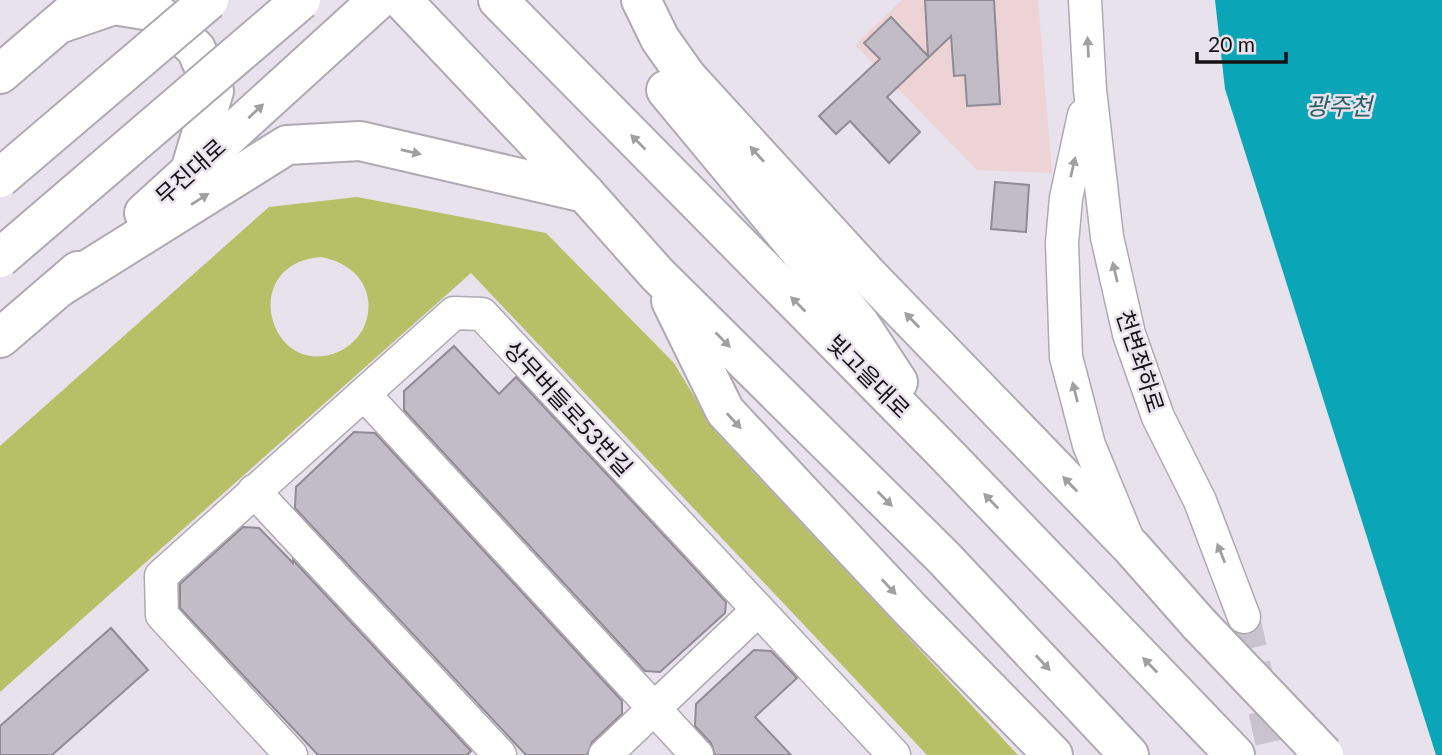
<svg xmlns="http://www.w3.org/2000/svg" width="1442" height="755" viewBox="0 0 1442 755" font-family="Lato,'Noto Sans KR',sans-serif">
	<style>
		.industrial { fill: #eed3d6 }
		.forest { fill: #b7bf67; fill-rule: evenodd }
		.water { fill: #0aa6b7 }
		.building { fill: #c1bcc6; stroke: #8f8a93; stroke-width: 2 }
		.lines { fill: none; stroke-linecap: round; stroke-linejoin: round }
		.minor-tunnel { stroke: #c8c3cc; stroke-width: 32; stroke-dasharray: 32 16; stroke-linecap: butt }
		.minor-casing { stroke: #afa9b3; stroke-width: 35 }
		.secondary-casing { stroke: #afa9b3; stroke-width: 42 }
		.trunk-casing { stroke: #afa9b3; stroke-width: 42 }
		.minor { stroke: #fff; stroke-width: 32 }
		.secondary { stroke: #fff; stroke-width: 38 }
		.trunk { stroke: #fff; stroke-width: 38 }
		.trunk-bridge-casing { stroke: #afa9b3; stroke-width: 42; stroke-linecap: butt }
		.trunk-bridge { stroke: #fff; stroke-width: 38 }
		.oneway { fill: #a1a0a1 }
		.labels { text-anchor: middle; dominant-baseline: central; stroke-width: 5; stroke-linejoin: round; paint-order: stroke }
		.street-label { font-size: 23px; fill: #141215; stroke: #e8e2ec }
		.water-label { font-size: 24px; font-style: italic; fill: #2a5f67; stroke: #e8e2ec }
	</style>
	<rect width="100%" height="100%" fill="#e8e2ec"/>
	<path class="industrial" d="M902,0h136l14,173 -75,-3 -122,-125z"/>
	<path class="forest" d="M357,197l189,36 128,130 41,68 303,324h-91l-456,-482 -471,419v-246l269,-239zM321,257c34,6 58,34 43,70 -5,11 -15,20 -26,25 -68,29 -102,-88 -17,-95z"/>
	<path class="water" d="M1215,0h227v755h-6l-211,-666z"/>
	<g class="building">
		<path d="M925,0h69l6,104 -33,2 -2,-31 -11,1 -3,-40 -64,61 33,35 -31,31 -39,-42 -14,13 -17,-18 61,-57 -16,-16 27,-26 37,39z"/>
		<path d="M995,182l34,3 -3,47 -35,-3z"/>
		<path d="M454,346l45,48 17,-17 210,225 -1,11 -65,59 -15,-1 -241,-261v-19z"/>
		<path d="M354,432l21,1 247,268v13l-30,28 -5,13h-61l-231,-247 1,-21z"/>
		<path d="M243,527l16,1 34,35v-3l178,191 -4,4h-149l-138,-147v-24z"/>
		<path d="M111,628l37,42 -96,85h-52v-29z"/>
		<path d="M754,650l17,1 26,27 -42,39 36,38h-76l-4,-12 -16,-17 1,-22z"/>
	</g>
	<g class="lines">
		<path class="minor-tunnel" d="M1244,617l30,138"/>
		<defs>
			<g id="minor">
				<path d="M1085,0l5,90 17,147 22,97 29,83 42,84 44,116"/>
				<path d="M1084,115l-18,83 -4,45 4,114 23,88 38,92"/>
				<path d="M364,394l333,361"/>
				<path d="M254,491l246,264"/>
				<path d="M291,755l-129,-140 -1,-39 293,-263 28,1 412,441"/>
				<path d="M605,755l153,-145"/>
			</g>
			<g id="secondary">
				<path d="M59,24l55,-19 42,7 40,37 18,42 -24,80"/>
				<path d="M0,74l78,-67"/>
				<path d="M144,213l234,-213"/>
				<path d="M60,287l227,-142 73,-4 225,52"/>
				<path d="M0,338l78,-67"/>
			</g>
			<g id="trunk">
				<path d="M402,0l183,193 72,81 287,284 185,197"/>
				<path d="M498,0l445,451 292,304"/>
				<path d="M641,0l19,39 27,38 180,197 265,274 67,76"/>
				<path d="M666,90l194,234 38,58"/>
				<path d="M671,301l54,110 185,198 143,146"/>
			</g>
		</defs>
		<use href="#minor" class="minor-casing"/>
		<use href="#secondary" class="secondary-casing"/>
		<use href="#trunk" class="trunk-casing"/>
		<use href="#minor" class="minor"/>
		<use href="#secondary" class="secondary"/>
		<use href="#trunk" class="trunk"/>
		<defs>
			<g id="trunk-bridge">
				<path d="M0,178l209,-178"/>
				<path d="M0,258l301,-258"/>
				<path d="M1199,624l125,131"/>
			</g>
		</defs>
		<use href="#trunk-bridge" class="trunk-bridge-casing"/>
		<use href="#trunk-bridge" class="trunk-bridge"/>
	</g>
	<defs><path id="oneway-solid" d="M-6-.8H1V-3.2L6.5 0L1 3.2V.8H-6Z" transform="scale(1.75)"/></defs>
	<g class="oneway">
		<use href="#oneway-solid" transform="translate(1088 47) rotate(-93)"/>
		<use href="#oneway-solid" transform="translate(256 111) rotate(-43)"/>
		<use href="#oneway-solid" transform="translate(638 142) rotate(-135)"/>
		<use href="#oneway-solid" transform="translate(411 152) rotate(13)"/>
		<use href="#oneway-solid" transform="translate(757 154) rotate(-132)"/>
		<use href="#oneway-solid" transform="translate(1073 167) rotate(-77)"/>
		<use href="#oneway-solid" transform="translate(200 199) rotate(-32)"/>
		<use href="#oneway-solid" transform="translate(1115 272) rotate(-103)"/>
		<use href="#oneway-solid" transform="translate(798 304) rotate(-135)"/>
		<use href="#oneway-solid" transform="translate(912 320) rotate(-134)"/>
		<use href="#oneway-solid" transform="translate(723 340) rotate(45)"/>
		<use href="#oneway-solid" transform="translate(1075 392) rotate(-104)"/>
		<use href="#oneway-solid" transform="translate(734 421) rotate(47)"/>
		<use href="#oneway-solid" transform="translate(1070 484) rotate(-134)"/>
		<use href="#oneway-solid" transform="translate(885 499) rotate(45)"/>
		<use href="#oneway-solid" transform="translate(991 501) rotate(-134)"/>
		<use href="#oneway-solid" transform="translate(1221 553) rotate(-112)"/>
		<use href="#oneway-solid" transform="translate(889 587) rotate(47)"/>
		<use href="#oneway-solid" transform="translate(1043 663) rotate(47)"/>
		<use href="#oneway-solid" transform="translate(1150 665) rotate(-134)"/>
	</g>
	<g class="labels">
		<g class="street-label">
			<text transform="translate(190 171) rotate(-42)">무진대로</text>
			<text transform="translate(1141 361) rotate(72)">천변좌하로</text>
			<text transform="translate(869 376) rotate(45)">빛고을대로</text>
			<text transform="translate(569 408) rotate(47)">상무버들로53번길</text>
		</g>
		<g class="water-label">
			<text x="1339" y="105">광주천</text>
		</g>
	</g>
	<path d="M1197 52v10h89v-10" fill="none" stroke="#141215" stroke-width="3.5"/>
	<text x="1208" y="52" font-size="21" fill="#141215" stroke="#e8e2ec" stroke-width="5" paint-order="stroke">20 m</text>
</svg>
